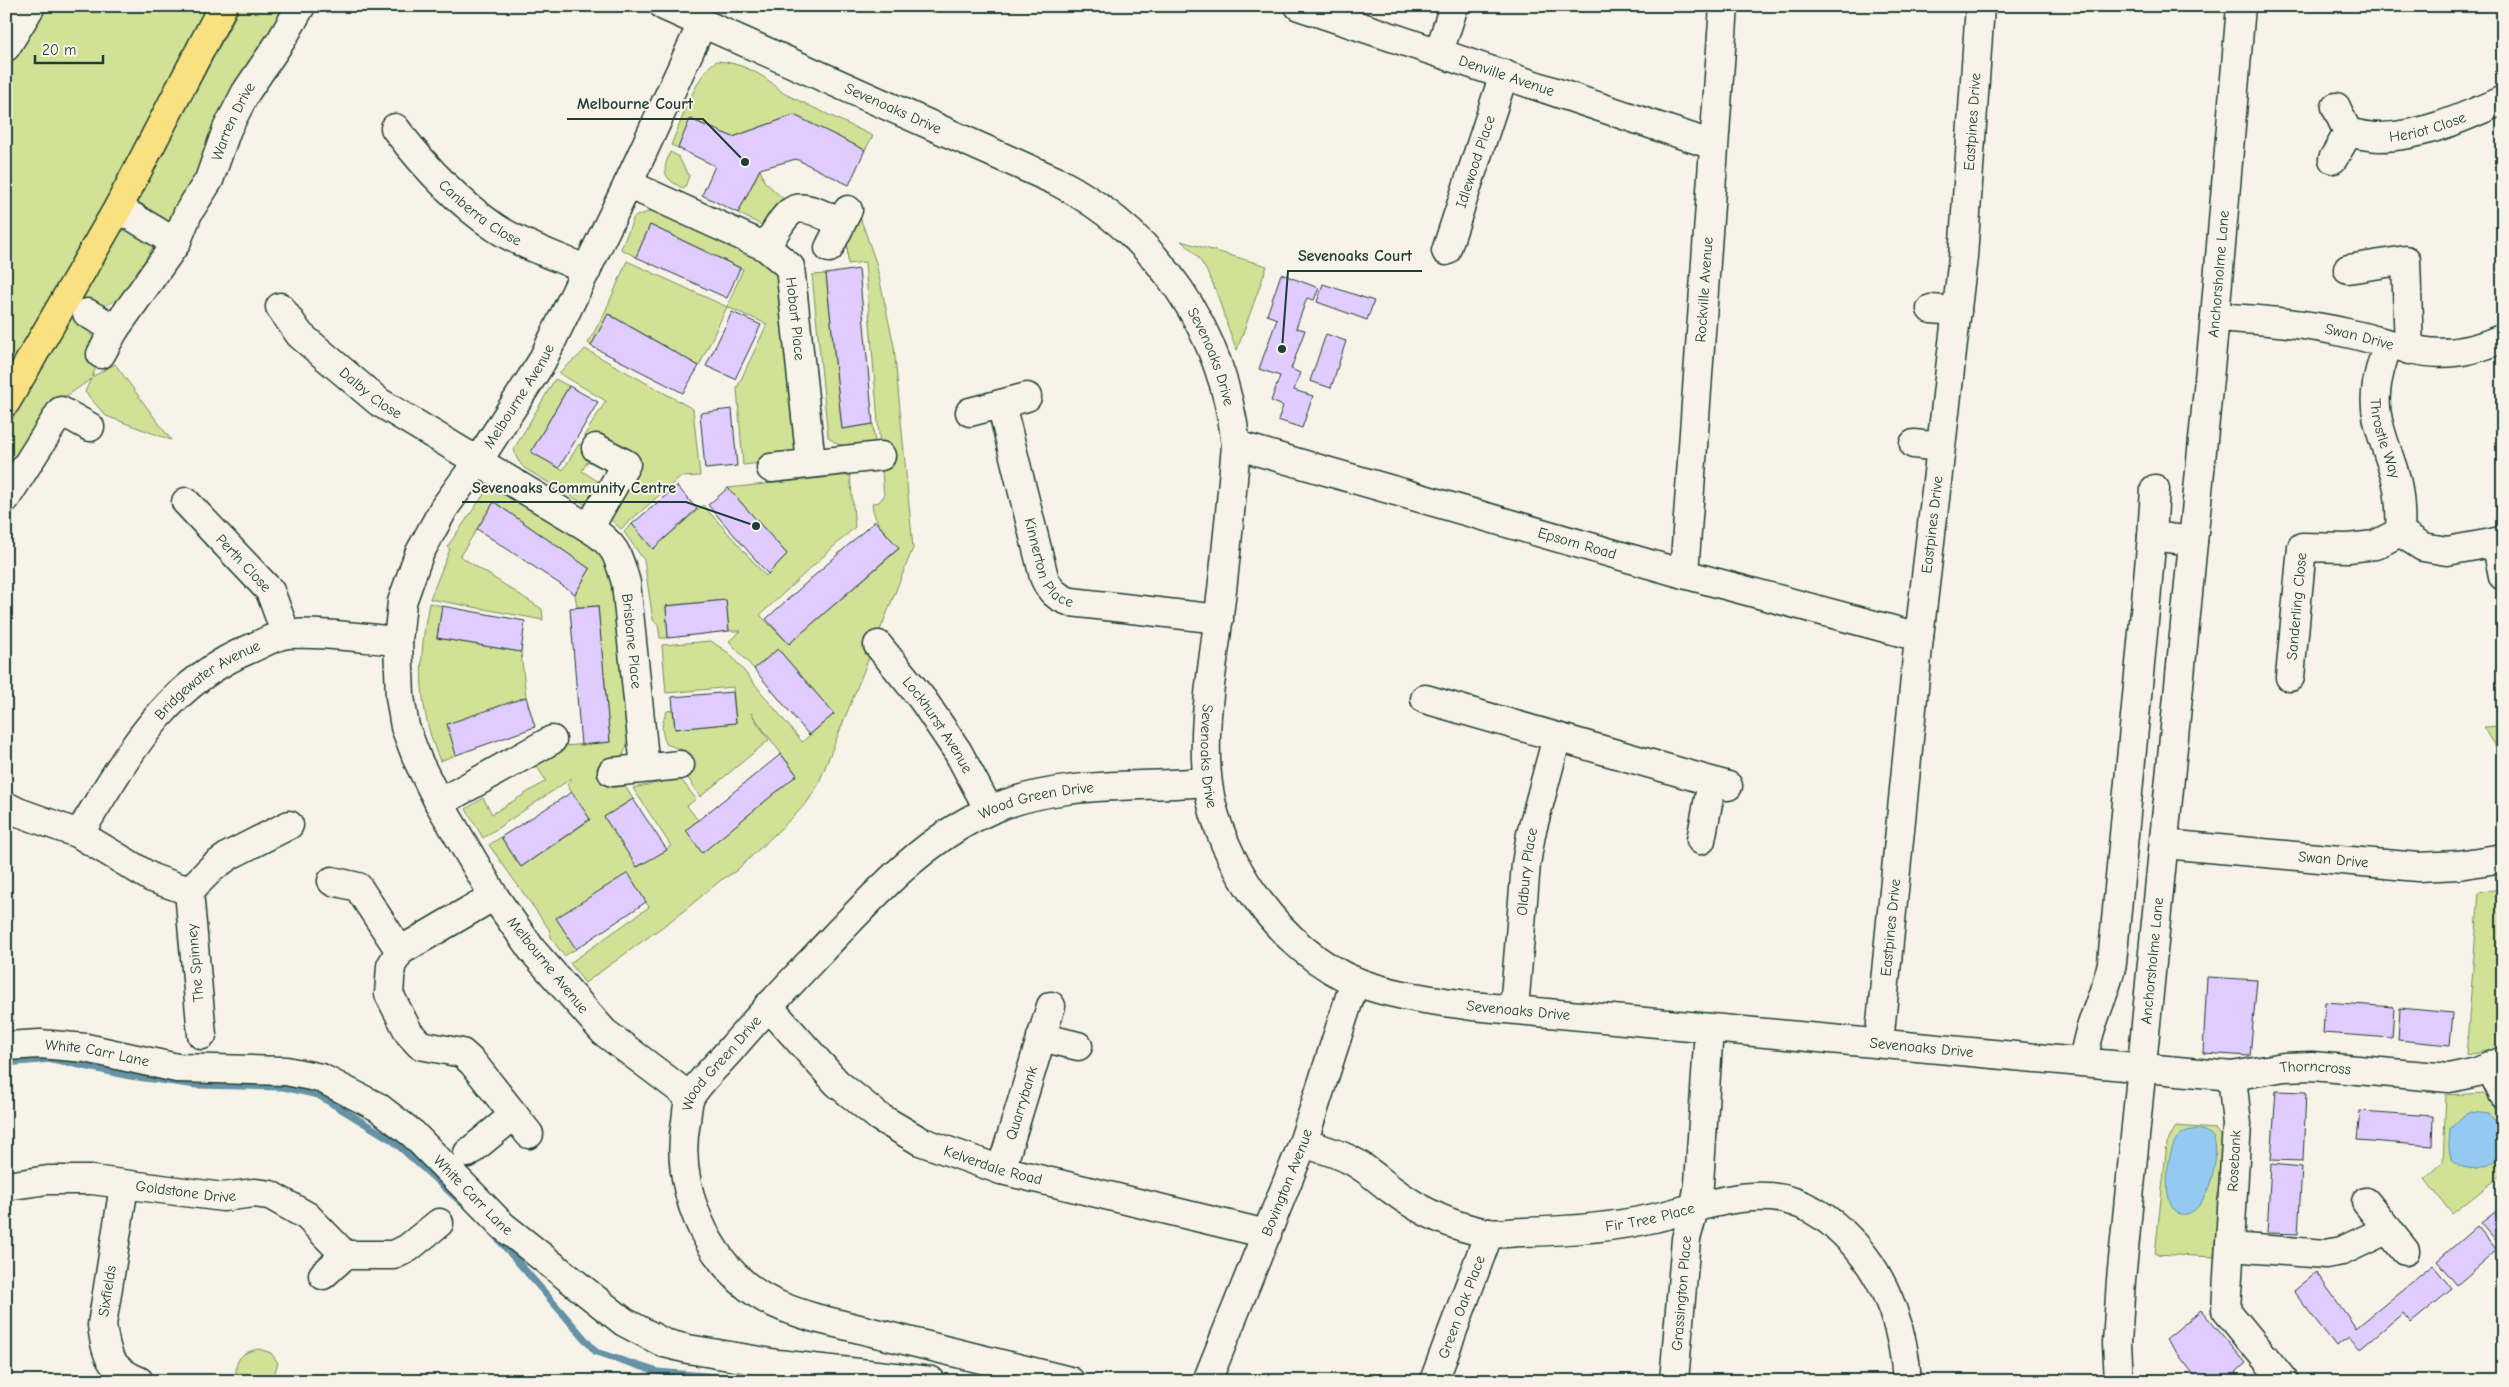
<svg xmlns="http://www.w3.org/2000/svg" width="2509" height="1387" viewBox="0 0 2509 1387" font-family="'Comic Neue',sans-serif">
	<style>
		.green { fill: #d1e195; stroke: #788f64 }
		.water { fill: #94caf2; stroke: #6592a6 }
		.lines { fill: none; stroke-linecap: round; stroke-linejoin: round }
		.stream { stroke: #6592a6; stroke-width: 7 }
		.building { fill: #e0ccfe; stroke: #1f3d34 }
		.minor-casing { stroke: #1f3d34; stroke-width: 31 }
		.major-casing { stroke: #1f3d34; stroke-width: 31 }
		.minor { stroke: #f7f3e8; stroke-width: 28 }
		.major { stroke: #f9e181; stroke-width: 28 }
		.labels { text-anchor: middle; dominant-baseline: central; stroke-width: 4; stroke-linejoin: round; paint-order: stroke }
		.street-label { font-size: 15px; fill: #1f3d34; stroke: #f7f3e8 }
		.leader { fill: none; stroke: #1f3d34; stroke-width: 2 }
		.callout-dot { fill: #1f3d34; stroke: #f7f3e8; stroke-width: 2 }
		.callout-label { font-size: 16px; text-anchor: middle; font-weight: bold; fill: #1f3d34; stroke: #f7f3e8; stroke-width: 4; stroke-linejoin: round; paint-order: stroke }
	</style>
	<rect width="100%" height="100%" fill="#f7f3e8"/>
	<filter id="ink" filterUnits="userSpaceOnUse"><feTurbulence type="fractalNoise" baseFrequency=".02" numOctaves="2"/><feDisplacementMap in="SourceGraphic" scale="10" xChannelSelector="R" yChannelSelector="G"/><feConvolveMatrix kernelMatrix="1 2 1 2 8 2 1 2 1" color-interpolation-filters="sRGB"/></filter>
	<g filter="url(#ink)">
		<g class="green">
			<path d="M46,6h162l-77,149 -125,219v-303z"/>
			<path d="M241,6h59l-118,224 -45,-29z"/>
			<path d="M717,61c26,2 48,14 66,32l90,43 -8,14 -71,-35 -61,22 -42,-18 -13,29 -7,-3c9,-20 27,-76 46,-84z"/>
			<path d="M670,152l8,4 11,20 -5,13c-20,-11 -23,-15 -14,-37z"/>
			<path d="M760,169l4,12 29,27 -18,24 -37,-19z"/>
			<path d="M654,210l108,46 15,12 22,181 -11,11 -45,5 -6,-77 30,-64 -40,-17 -28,59 -90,-52 -18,32 -3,-3 17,-31 22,-51 100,46 16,-38 -93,-44 -14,32 -15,-8 13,-32z"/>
			<path d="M858,211l18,52 18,83 19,202 -95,237 -10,16 -14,15 -58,55 -15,9 -41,34 -95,69 -15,-20 79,-56 -21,-33 -52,75 -12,7 -12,-17 -3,-10 -60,-84 12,-8 20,30 69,-47 -23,-35 5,-7 -89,60 -17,-29 17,-11 9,16 54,-33 -14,-23 21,-11 57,-5 -12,-136 -21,1 -2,-13 15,-25 -96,-67 -34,54 82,53 1,11 -113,-21 20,-50 -3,-2 40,-57 7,-2h10c31,19 87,45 105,75 5,8 22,166 19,178 -4,19 -15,23 -16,46l13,-1 8,13 -29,18 34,50 33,-21 -38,-58 47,-10 16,21 -9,7 11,14 -12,10 17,22 94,-77 -46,-62 18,27 -69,57 -20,-32 2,-15 -16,-6c-5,-13 -5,-20 1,-33l6,-1 2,19 61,-6 -3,-36 -67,6 -4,-48 49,-4 19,13 72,88 32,-28 -56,-65 -24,20 -25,-28 12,-10h-12l-3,-31 -60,6 2,32h-8l-2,-14 -5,-4 -9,-60 -20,-28 8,-8 21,25 50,-44 63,71 21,-22 -59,-66 122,-13 5,52 -95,88 29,29 110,-95c-12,-17 -25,-23 -27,-46l7,-1 5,-6 -19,-234 -17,2 -1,-27z"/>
			<path d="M130,227l15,7 8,13 -30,49 -18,10 -18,24 16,20 -11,27 23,-13 56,76 -65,-24 -21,-24 6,-13 -23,16 -14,4 -48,71v-40l110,-195z"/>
			<path d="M1181,241l86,25 -30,84c-17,-37 -21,-84 -56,-109z"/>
			<path d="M826,274l16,155 31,-5 2,21c-19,2 -32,6 -47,-8l-16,-162z"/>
			<path d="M585,349l108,60 7,67 -20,1 -59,52 -15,-14 32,-50 -54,-29 22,-35 -47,-28c8,-9 18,-14 26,-24z"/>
			<path d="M555,379l14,7 -38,66 32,18 16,-26 14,8 -11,19 17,11 -13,23 -62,-37 -7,-9 -3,-10z"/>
			<path d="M429,603l13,3 -5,32 84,14 5,45 -70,58 -16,6c-23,-54 -22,-101 -11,-158z"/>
			<path d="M2503,726v32l-19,-31z"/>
			<path d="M2503,888v160l-37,7 13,-162z"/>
			<path d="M2487,1093l16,32v49l-51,40 -27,-35 18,-17 3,-67z"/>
			<path d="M2176,1126l39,3 9,11 -10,117 -59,-3 12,-111z"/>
			<path d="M259,1349l12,4 7,10 -6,18h-34c-6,-19 2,-29 21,-32z"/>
		</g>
		<g class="water">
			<path d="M2471,1112l18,2 12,14c0,9 1,20 -3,28 -8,15 -39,18 -47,1 -4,-8 -1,-20 -1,-28l14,-14z"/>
			<path d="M2198,1129c5,2 13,3 16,10 7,18 -8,81 -34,75 -20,-5 -13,-64 -3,-76 6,-7 13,-8 21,-9z"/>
		</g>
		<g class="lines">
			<g class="stream">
				<path d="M6,1063l46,-4 78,17 66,9 87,2 35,8 74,45 72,65"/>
				<path d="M492,1232l104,120 62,20 109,9"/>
			</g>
		</g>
		<g class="building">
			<path d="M794,115l71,35 -16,35 -53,-26 -36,10 -22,44 -36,-18 13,-29 -37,-18 12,-29 43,18z"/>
			<path d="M650,225l90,43 -13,30 -91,-41z"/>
			<path d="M859,269l14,155 -31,5 -16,-155z"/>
			<path d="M1281,274l38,14 -5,12 -7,-2 -11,30 9,2 -14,39 9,4 -6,17 19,6 -11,32 -24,-8 5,-14 -12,-5 9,-25 -21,-7 18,-50 -10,-4z"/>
			<path d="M1323,284l51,17 -7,19 -50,-18z"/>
			<path d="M732,312l29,13 -26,54 -29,-13z"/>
			<path d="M608,314l91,52 -16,27 -92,-47z"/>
			<path d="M1326,334l20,7 -15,47 -21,-7z"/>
			<path d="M569,386l29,16 -39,66 -28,-16z"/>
			<path d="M732,409l5,57 -32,3 -5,-56z"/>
			<path d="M677,486l20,23 -44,40 -21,-25z"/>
			<path d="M728,488l59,66 -19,20 -60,-69z"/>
			<path d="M494,502l96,67 -15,25 -98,-65z"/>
			<path d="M875,521l24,27 -110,96 -23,-25z"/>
			<path d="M726,600l3,31 -61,7 -2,-32z"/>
			<path d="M442,606l83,15 -4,31 -84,-14z"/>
			<path d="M598,606l12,136 -29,3 -11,-137z"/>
			<path d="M778,649l56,65 -25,21 -55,-66z"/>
			<path d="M733,692l3,31 -61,6 -3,-32z"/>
			<path d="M526,697l9,30 -79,28 -9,-31z"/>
			<path d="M781,754l16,21 -95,78 -16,-23z"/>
			<path d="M572,792l18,27 -69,48 -20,-30z"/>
			<path d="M633,799l34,51 -30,17 -33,-50z"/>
			<path d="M628,873l18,29 -70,47 -20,-31z"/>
			<path d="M2207,977l50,3 -7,76 -47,-3z"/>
			<path d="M2325,1002l69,5 -2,31 -69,-5z"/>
			<path d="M2400,1008l53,5 -3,32 -52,-5z"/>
			<path d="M2276,1091l30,1 -3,69 -32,-1z"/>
			<path d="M2360,1111l73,5 -1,30 -75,-6z"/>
			<path d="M2271,1164l31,3 -4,67 -31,-1z"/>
			<path d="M2503,1206v37l-3,2 -19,-22z"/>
			<path d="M2477,1226l20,24 -40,35 -20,-24z"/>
			<path d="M2433,1265l19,24 -41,34 -8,-10 -43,36 -11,-12 -13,9 -43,-55 23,-19 40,56z"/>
			<path d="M2201,1310l45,53 -10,9 7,9h-44l-33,-42z"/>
		</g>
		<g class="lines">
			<defs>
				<g id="minor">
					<path id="s1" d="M664,6l392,175c102,53 167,149 180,264 -5,59 -10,118 -18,177 -6,52 -17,109 -10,162 10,77 75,169 149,198 37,14 76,18 115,24l760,70 52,-9 28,-1 137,12 28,-6 26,-11"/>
					<path id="s2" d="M1299,6l414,139"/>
					<path d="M6,47l25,-41"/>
					<path d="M1439,52l15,-46"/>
					<path d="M2336,107l12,26"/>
					<path id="s3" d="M395,128c29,38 61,73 101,100 26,17 62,29 91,42"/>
					<path id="s4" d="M2333,159l15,-26c10,1 21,4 31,4 42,0 86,-20 124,-37"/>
					<path id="s5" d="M628,184l138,63 24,20 21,196"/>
					<path d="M118,208l58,35"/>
					<path d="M766,247c26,-44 26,-48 75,-24"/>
					<path d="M829,248l19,-38"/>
					<path id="s6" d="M1446,251l58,-177"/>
					<path d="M2348,269l58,-9 3,90"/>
					<path id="s7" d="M280,307l20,28 79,67 210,126c26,16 29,26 37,55l19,185"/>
					<path d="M1931,309l26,2"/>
					<path d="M87,313l28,16"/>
					<path id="s8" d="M2215,317c44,3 89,6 132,16 62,14 92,34 156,5"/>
					<path id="s9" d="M2388,345c-6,16 -11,31 -12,48 -3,28 13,59 20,86 4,17 5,35 4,53"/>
					<path id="s10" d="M101,354l14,-25 61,-86 12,-30 21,-33 18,-51 19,-37 36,-53 19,-33"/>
					<path id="s11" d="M1001,404l43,173c6,14 12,20 27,25l148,17"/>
					<path d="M970,412l57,-15"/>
					<path d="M1914,444l26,3"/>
					<path id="s12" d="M1236,445l448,129 235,63"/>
					<path d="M771,468l110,-12"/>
					<path d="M6,498l55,-87 29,16"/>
					<path id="s13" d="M186,502l84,89 16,43"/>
					<path d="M589,528l37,-64 -30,-16"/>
					<path d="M2400,532l23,15 24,4 56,-10"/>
					<path d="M2152,536l3,-47"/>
					<path d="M2496,542l7,34"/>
					<path id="s14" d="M1684,574l40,-568"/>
					<path id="s15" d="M878,645l45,55 35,52 31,58"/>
					<path id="s16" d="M2290,677l12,-130 46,1 27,-3 25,-13"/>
					<path d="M1425,699l303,87"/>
					<path d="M612,772l68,-7"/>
					<path d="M439,803l113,-63"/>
					<path d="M6,806l12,6 61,22 73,44 37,13"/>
					<path id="s17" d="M79,834c47,-76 86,-151 173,-186 11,-5 24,-13 36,-14 36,-2 74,4 110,7"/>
					<path d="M1701,840l11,-58"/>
					<path id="s18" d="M2164,844l254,23 40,-2 45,-7"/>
					<path d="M332,881l26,6 42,64"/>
					<path d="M494,896l-94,55 -9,15 -2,28 20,39 11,12 42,8 11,10 56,71"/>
					<path id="s19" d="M768,1006l69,77 42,34 41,24 81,29 266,64"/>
					<path id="s20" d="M1514,1009l12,-145 5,-30 26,-97"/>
					<path d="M202,1035l-13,-144 24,-24 17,-12 59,-30"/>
					<path d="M1041,1037l37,9"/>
					<path id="s21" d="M1879,1043l40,-406 44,-380 17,-251"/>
					<path id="s22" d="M6,1046l34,-2 46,4 91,20 109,3 35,7 57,29 35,27 90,92 121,96 40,21 24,6 89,15 154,17"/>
					<path d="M2084,1061c3,-35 21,-64 28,-98l40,-427 41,5"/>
					<path d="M2490,1067l13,27"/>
					<path d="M2232,1076l5,48 -11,186 58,71"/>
					<path id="s23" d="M690,1097l-86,-65 -72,-82 -38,-54 -55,-93 -21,-42 -13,-34 -5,-30 -2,-56 4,-39 17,-48 25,-46 34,-47 63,-98 87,-179 74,-160"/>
					<path id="s24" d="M1303,1143c14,5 29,8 43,15 17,7 31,21 46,32 28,21 61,37 96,43 11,2 23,-1 34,-1 44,-1 89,-4 132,-14 82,-20 135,-46 201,27 33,37 49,87 52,136"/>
					<path d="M468,1153l46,-38"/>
					<path id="s25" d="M1001,1170l50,-164"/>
					<path id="s26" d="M6,1186l42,-6h44l131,17 31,-4 16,2 37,21 38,39h49l14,-7 31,-25"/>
					<path d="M124,1186l-22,139c4,29 7,44 37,56"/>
					<path d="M2366,1202l39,49"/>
					<path d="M2230,1247l96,7 16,-3 46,-22"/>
					<path d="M323,1275l22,-20"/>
					<path id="s27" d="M1070,1381l-255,-63c-19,-6 -39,-12 -56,-23 -54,-35 -85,-111 -73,-174 1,-7 1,-16 4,-23 5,-12 32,-38 42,-50 33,-39 68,-75 103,-112 46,-48 91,-97 153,-125 68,-31 147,-23 219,-29"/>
					<path id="s28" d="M1207,1381l96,-238 52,-162"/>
					<path id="s29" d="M1434,1381l55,-148"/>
					<path id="s30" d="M1674,1381l12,-142 9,-34 4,-21 10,-156"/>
					<path id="s31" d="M2119,1381l-2,-38 4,-63 94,-963 26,-311"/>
				</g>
				<path id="major" d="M6,402l112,-194 105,-202"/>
			</defs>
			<use href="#minor" class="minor-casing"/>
			<use href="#major" class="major-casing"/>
			<use href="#minor" class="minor"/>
			<use href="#major" class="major"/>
		</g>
	</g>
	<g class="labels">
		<g class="street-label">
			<text stroke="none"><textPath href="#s2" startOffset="219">Denville Avenue</textPath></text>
			<text stroke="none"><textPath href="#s1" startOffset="251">Sevenoaks Drive</textPath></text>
			<text stroke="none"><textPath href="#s21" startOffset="926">Eastpines Drive</textPath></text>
			<text stroke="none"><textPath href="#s10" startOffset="269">Warren Drive</textPath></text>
			<text stroke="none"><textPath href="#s4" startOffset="111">Heriot Close</textPath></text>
			<text stroke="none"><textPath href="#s6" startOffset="94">Idlewood Place</textPath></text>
			<text stroke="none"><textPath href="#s3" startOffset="121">Canberra Close</textPath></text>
			<text stroke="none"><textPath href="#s31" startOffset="1112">Anchorsholme Lane</textPath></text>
			<text stroke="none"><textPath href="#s14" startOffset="285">Rockville Avenue</textPath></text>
			<text stroke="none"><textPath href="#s5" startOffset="235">Hobart Place</textPath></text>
			<text stroke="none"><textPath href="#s8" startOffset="146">Swan Drive</textPath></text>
			<text stroke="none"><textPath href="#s1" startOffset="670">Sevenoaks Drive</textPath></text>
			<text stroke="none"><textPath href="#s7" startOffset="126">Dalby Close</textPath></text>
			<text stroke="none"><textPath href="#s23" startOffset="838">Melbourne Avenue</textPath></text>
			<text stroke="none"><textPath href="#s9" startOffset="96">Throstle Way</textPath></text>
			<text stroke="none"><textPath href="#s21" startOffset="521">Eastpines Drive</textPath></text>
			<text stroke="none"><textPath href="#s12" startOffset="355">Epsom Road</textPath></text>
			<text stroke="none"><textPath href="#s11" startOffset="168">Kinnerton Place</textPath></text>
			<text stroke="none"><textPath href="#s13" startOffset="84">Perth Close</textPath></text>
			<text stroke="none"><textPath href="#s16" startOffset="71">Sanderling Close</textPath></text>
			<text stroke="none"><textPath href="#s7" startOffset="510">Brisbane Place</textPath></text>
			<text stroke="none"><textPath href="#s17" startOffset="204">Bridgewater Avenue</textPath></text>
			<text stroke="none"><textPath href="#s15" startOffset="100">Lockhurst Avenue</textPath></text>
			<text stroke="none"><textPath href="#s1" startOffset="1075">Sevenoaks Drive</textPath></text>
			<text stroke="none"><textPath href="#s27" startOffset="1012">Wood Green Drive</textPath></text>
			<text stroke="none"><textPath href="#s18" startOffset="170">Swan Drive</textPath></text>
			<text stroke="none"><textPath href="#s20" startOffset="138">Oldbury Place</textPath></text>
			<text stroke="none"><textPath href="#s21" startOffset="116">Eastpines Drive</textPath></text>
			<text stroke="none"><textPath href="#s31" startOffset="422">Anchorsholme Lane</textPath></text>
			<text transform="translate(195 963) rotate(-95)">The Spinney</text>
			<text transform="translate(548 965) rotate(51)">Melbourne Avenue</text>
			<text stroke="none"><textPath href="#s1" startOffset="1525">Sevenoaks Drive</textPath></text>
			<text stroke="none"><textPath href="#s1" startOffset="1930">Sevenoaks Drive</textPath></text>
			<text stroke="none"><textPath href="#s22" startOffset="92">White Carr Lane</textPath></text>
			<text stroke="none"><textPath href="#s27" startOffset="592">Wood Green Drive</textPath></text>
			<text stroke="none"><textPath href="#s1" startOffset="2326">Thorncross</textPath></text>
			<text stroke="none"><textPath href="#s25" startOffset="70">Quarrybank</textPath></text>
			<text transform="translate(2234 1161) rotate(-87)">Rosebank</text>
			<text stroke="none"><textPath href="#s19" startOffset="282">Kelverdale Road</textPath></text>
			<text stroke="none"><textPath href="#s28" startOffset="214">Bovington Avenue</textPath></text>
			<text stroke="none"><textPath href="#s26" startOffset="181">Goldstone Drive</textPath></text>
			<text stroke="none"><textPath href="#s22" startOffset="512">White Carr Lane</textPath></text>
			<text stroke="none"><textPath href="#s24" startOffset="371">Fir Tree Place</textPath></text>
			<text transform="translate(107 1291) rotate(-81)">Sixfields</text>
			<text stroke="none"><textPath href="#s30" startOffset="88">Grassington Place</textPath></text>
			<text stroke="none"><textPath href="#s29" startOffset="79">Green Oak Place</textPath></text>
		</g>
	</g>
	<path class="leader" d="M745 162L703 119H567M1282 349L1288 271H1422M756 526L686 502H462"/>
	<g class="callout-dot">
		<circle cx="745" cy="162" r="5"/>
		<circle cx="1282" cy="349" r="5"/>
		<circle cx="756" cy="526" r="5"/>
	</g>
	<g class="callout-label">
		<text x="635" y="109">Melbourne Court</text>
		<text x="1355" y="261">Sevenoaks Court</text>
		<text x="574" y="493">Sevenoaks Community Centre</text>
	</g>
	<rect width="2509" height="1387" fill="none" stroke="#f7f3e8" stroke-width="25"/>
	<rect x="12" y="12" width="2484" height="1362" fill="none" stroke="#1f3d34" stroke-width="2" filter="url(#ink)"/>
	<path d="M35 55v8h68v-8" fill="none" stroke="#1f3d34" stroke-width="2.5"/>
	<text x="42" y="55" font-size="15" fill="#1f3d34" stroke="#f7f3e8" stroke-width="4" paint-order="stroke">20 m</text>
</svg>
